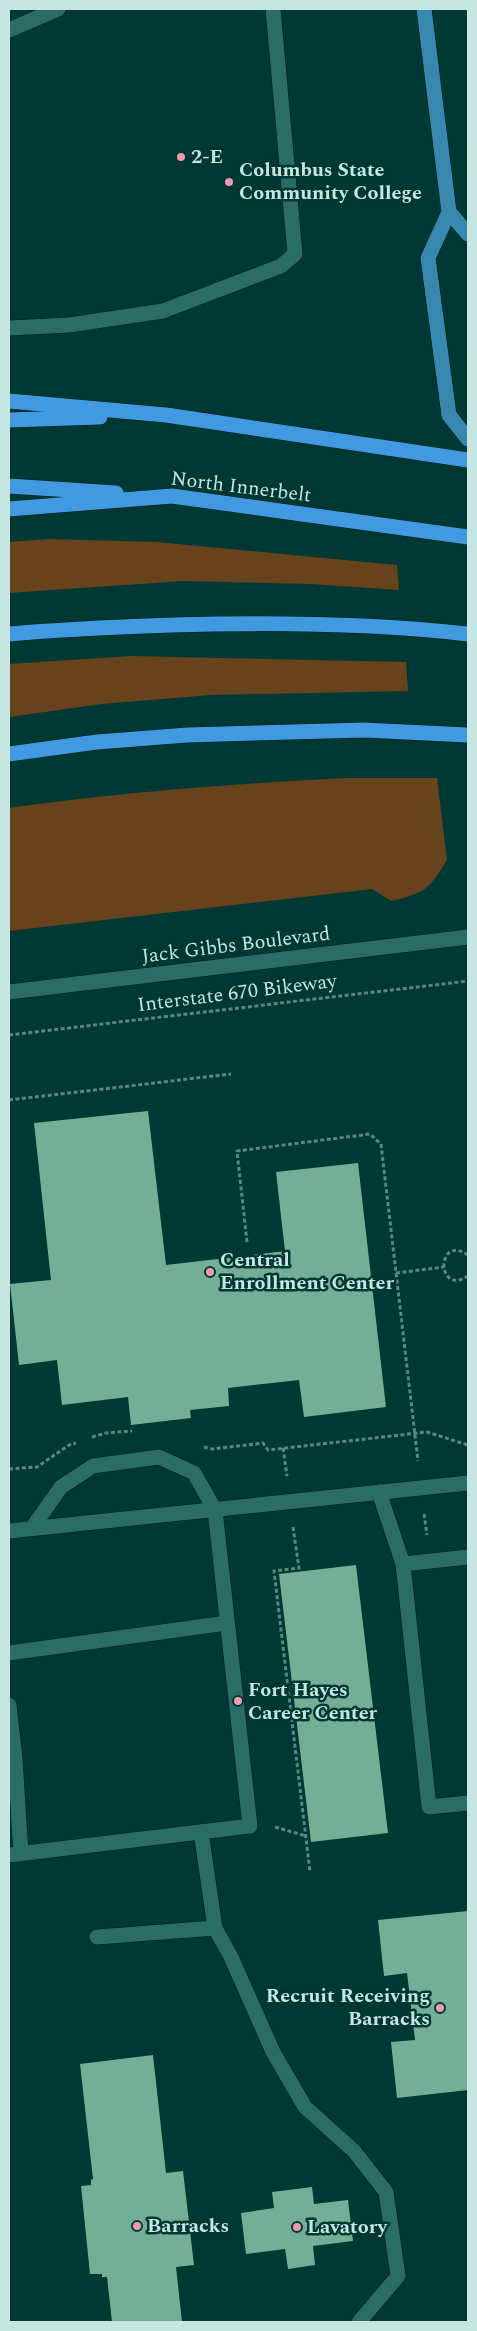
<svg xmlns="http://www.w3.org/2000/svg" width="477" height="2331" viewBox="0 0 477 2331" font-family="Spectral,serif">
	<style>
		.green { fill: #66431c }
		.building { fill: #75ae96 }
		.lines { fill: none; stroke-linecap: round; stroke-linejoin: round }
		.service-casing { stroke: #061b19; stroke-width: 16 }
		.minor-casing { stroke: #061b19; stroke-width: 16 }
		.tertiary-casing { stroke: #061b19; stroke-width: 16 }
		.primary-casing { stroke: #061b19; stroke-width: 16 }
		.motorway-casing { stroke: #061b19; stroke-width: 16 }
		.path { stroke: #5a8782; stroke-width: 3; stroke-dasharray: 4 2.5; stroke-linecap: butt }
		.service { stroke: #296d66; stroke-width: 15 }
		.minor { stroke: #296d66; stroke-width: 15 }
		.tertiary { stroke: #296d66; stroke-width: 15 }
		.primary { stroke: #3788af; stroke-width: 15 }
		.motorway { stroke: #419ae0; stroke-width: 15 }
		.poi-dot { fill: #f29aad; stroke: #003833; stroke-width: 2 }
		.labels { text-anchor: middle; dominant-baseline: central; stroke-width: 5; stroke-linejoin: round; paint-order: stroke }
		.poi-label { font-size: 20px; font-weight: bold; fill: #c5e6e1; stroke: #003833; text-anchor: start }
		.street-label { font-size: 20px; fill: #c5e6e1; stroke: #003833 }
	</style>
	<rect width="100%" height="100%" fill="#003833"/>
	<g class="green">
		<path d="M49,539l108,3 240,23 2,25 -88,-6 -128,-3 -174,12v-51z"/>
		<path d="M131,656l275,6 2,29 -197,4 -109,9 -93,13v-53z"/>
		<path d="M345,778h92l10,82c-19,30 -20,32 -56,41l-19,-12 -363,42v-123c112,-16 223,-24 336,-30z"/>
	</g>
	<g class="building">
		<path d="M148,1111l18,154 119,-14 -9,-79 82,-9 28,244 -82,10 -5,-37 -71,8 1,18 -39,4 1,8 -60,7 -3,-28 -66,8 -5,-45 -38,5 -9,-81 41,-4 -17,-157z"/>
		<path d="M356,1565l32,268 -77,9 -32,-268z"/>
		<path d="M468,1911v179l-71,8 -6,-56 24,-2 -8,-67 -23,3 -6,-56z"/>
		<path d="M153,2055l13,118 17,-2 11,94 -18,2 6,55h-70l-5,-45h-5v-3h-12l-9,-88 10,-1v-5l2,-1 -13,-115z"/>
		<path d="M312,2187l2,17 34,-4 5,41 -40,5 2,19 -27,4 -3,-20 -39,5 -5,-41 33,-5 -2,-16z"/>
	</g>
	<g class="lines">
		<defs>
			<g id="service">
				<path d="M9,328l60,-3 94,-14 118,-45 14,-12 -22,-245"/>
				<path d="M379,1492l24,72 26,243 39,-4"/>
				<path d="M9,1531l459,-48"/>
				<path d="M403,1564l65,-7"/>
				<path d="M9,1653l218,-30"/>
				<path d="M9,1705l6,53 6,96"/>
				<path d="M201,1832l14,96 16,29 42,95 32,55 49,44 32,41 12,84 -39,46"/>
				<path d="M9,1855l241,-29 -35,-316 -21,-37 -35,-16 -66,9 -32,21 -29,41"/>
				<path d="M97,1937l118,-9"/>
			</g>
			<path id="minor" d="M9,30l49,-21"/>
			<path id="tertiary" d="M9,992l459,-55"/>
			<g id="primary">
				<path d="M424,9l25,203 -21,46 21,157 19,24"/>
				<path d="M449,212l19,22"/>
			</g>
			<g id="motorway">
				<path d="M9,401l157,14 302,45"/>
				<path d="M9,420l91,-3"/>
				<path d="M9,486l107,7"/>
				<path d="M9,509l163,-13 296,41"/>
				<path d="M9,634c54,-5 108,-7 163,-9 99,-3 198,-2 296,9"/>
				<path d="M9,754l88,-12 90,-7 177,-5 104,5"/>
			</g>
		</defs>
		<use href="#service" class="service-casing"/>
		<use href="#minor" class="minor-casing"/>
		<use href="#tertiary" class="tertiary-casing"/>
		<use href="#primary" class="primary-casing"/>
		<use href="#motorway" class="motorway-casing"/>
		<g class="path">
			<path d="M9,1035l459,-54"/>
			<path d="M9,1100l222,-26"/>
			<path d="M247,1242l-10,-91 133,-17 11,10 37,317"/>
			<path d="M468,1255c-32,-22 -32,42 0,21"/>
			<path d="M396,1273l48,-6"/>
			<path d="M92,1437l14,-4 26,-2"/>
			<path d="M204,1447l8,2 51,-6 5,7 159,-18 41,13"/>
			<path d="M283,1448l4,28"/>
			<path d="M9,1469l28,-2 32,-22 7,-2"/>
			<path d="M424,1514l3,21"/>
			<path d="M293,1527l6,41 -25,3 36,301"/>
			<path d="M275,1827l31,9"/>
			<path d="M107,2322h1"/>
		</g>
		<use href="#service" class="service"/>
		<use href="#minor" class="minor"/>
		<use href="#tertiary" class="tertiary"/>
		<use href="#primary" class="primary"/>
		<use href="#motorway" class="motorway"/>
	</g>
	<g class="poi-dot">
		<circle cx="181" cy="157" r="5"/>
		<circle cx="229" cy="182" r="5"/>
		<circle cx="210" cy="1272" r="5"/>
		<circle cx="238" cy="1701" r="5"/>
		<circle cx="440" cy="2008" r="5"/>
		<circle cx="137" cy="2226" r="5"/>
		<circle cx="297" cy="2227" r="5"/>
	</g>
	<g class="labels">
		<g class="poi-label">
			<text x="191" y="157">2-E</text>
			<text x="239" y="170">Columbus State<tspan x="239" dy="23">Community College</tspan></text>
			<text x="220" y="1260">Central<tspan x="220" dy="23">Enrollment Center</tspan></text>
			<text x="248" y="1690">Fort Hayes<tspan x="248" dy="23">Career Center</tspan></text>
			<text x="430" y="1996" text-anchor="end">Recruit Receiving<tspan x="430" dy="23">Barracks</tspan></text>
			<text x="147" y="2226">Barracks</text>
			<text x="307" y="2227">Lavatory</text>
		</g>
		<g class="street-label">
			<text transform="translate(241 487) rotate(7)">North Innerbelt</text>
			<text transform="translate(236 945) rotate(-7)">Jack Gibbs Boulevard</text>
			<text transform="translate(237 993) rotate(-7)">Interstate 670 Bikeway</text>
		</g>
	</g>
	<rect width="477" height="2331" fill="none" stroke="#c5e6e1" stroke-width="20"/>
</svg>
